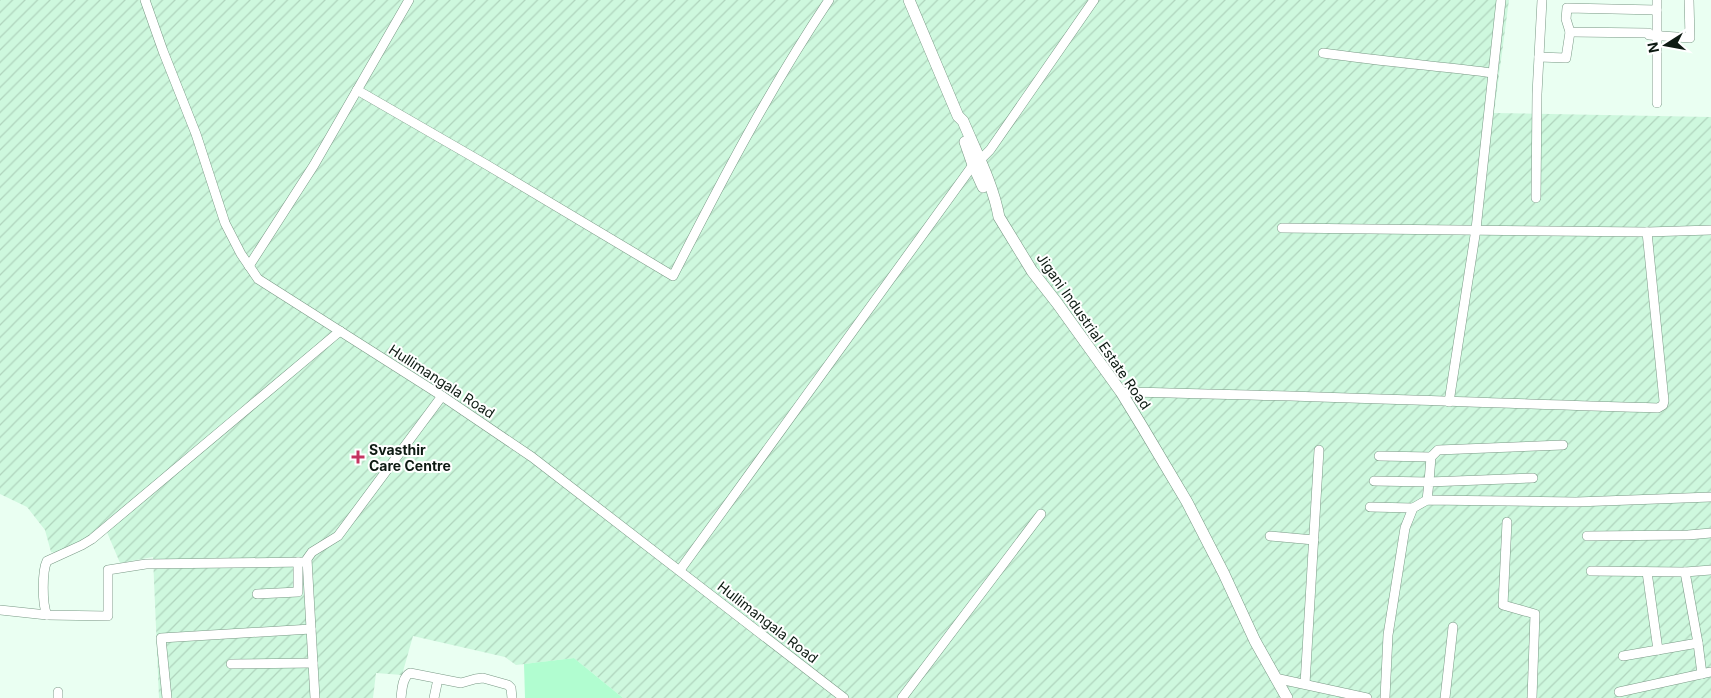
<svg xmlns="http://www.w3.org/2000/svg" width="1711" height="698" viewBox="0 0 1711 698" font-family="Inter,sans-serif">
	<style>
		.industrial { fill: url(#industrial-furrows) }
		.grass { fill: #b1fdd0 }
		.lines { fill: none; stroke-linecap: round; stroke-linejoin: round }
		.minor-casing { stroke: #799985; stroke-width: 10 }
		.major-casing { stroke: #799985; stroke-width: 12 }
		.minor { stroke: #fff; stroke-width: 9 }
		.major { stroke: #fff; stroke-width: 11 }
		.poi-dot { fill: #c43560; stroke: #fff; stroke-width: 2 }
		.labels { text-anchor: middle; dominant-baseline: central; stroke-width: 4; stroke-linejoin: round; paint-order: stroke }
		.street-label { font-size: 14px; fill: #0d1a12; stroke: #fff }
		.poi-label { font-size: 14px; font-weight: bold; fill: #0d1a12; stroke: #fff; text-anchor: start }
	</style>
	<defs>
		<pattern id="industrial-furrows" width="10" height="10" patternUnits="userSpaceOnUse" patternTransform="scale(1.25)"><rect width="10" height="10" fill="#cef8de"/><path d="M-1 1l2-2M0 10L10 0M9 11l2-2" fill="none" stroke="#b0d4bd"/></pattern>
	</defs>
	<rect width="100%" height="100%" fill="#eafff2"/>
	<path class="industrial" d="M0,0h1509l-15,113 217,4v581h-1088l-49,-40 -58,7 -11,-8 -92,-21 -11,39 -26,-2 -3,25h-214l-6,-141 -33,6 -16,-38 -38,30 -15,-3 -6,-22 -18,-23 -27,-13z"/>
	<path class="grass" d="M574,658l49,40h-98l-1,-34z"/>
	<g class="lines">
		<defs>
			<g id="minor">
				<path d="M145,0l18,51 33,83 29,89 16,31 17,25 184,117 90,61 312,241"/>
				<path d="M1657,0v103"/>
				<path d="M1657,10l-90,-2 -1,11 4,13 79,1v2l41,3 -1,-38"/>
				<path d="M1323,53c56,8 113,13 170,20"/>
				<path d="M1539,57l27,1 4,-26"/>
				<path d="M357,90l130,75 186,111c48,-94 97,-188 156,-276"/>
				<path d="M980,160l10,-10 104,-150"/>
				<path d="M1536,198l1,-104 5,-94"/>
				<path d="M1282,228l365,4 64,-2"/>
				<path d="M249,266l65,-101 95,-165"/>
				<path d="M1121,392c179,3 358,11 537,16l5,-3 1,-4 -17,-169"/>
				<path d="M1449,402l27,-173 25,-229"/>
				<path d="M1379,456l52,1"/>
				<path d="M1374,481l55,1 2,-25 7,-7 125,-5"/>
				<path d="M1427,500l2,-18 104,-4"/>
				<path d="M1370,507l43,1"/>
				<path d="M1507,522l-4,83 32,9 -3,84"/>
				<path d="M1270,536l44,4"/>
				<path d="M1587,536l101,-1 23,-2"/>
				<path d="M680,570l293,-405"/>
				<path d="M1591,571l94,1 26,-2"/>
				<path d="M1647,572l11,78"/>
				<path d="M1685,572l13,71 4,31"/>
				<path d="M257,594l41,-2v-30"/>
				<path d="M0,610l47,5 61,1v-46l38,-6 160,-2"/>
				<path d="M47,615c-5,-11 -5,-44 0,-54l35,-16 10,-6 248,-208"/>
				<path d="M1623,656l75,-13"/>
				<path d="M231,664l82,-1"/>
				<path d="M1275,678l92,20"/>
				<path d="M1305,684l14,-234"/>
				<path d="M1619,692l92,-20"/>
				<path d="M58,698v-6"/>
				<path d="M167,698l-6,-60 150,-9"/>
				<path d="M315,698l-8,-139 5,-7 26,-16 104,-140"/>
				<path d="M401,698c1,-8 1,-21 9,-25l51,10 14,-4 8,-1 25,7 3,3 1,10"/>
				<path d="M434,698l4,-19"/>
				<path d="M902,698l139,-184"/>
				<path d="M1385,698l3,-63 17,-107 8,-20 14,-8 149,2 135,-5"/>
				<path d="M1445,698l8,-71"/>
			</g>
			<g id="major">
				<path d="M909,0l49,116 5,5c13,31 30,63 36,96l33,54 25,32 64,89 22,36 44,74 37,72 31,67 32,57"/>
				<path d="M965,142l8,23 10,22"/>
			</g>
		</defs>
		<use href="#minor" class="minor-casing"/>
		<use href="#major" class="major-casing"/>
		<use href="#minor" class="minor"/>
		<use href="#major" class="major"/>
	</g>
	<path class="poi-dot" d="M355.5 449.5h5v5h5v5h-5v5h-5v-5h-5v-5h5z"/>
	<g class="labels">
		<g class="street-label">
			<text transform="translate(1094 331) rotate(55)">Jigani Industrial Estate Road</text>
			<text transform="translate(442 381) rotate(33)">Hullimangala Road</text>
			<text transform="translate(768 622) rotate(38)">Hullimangala Road</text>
		</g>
		<g class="poi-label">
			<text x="369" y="449">Svasthir<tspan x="369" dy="16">Care Centre</tspan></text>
		</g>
	</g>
	<g transform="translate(1666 45) rotate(259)" stroke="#ffffff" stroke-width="4" paint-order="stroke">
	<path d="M0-4L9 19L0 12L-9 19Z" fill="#0d1a12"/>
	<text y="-8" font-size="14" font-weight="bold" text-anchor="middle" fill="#0d1a12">N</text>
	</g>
</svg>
